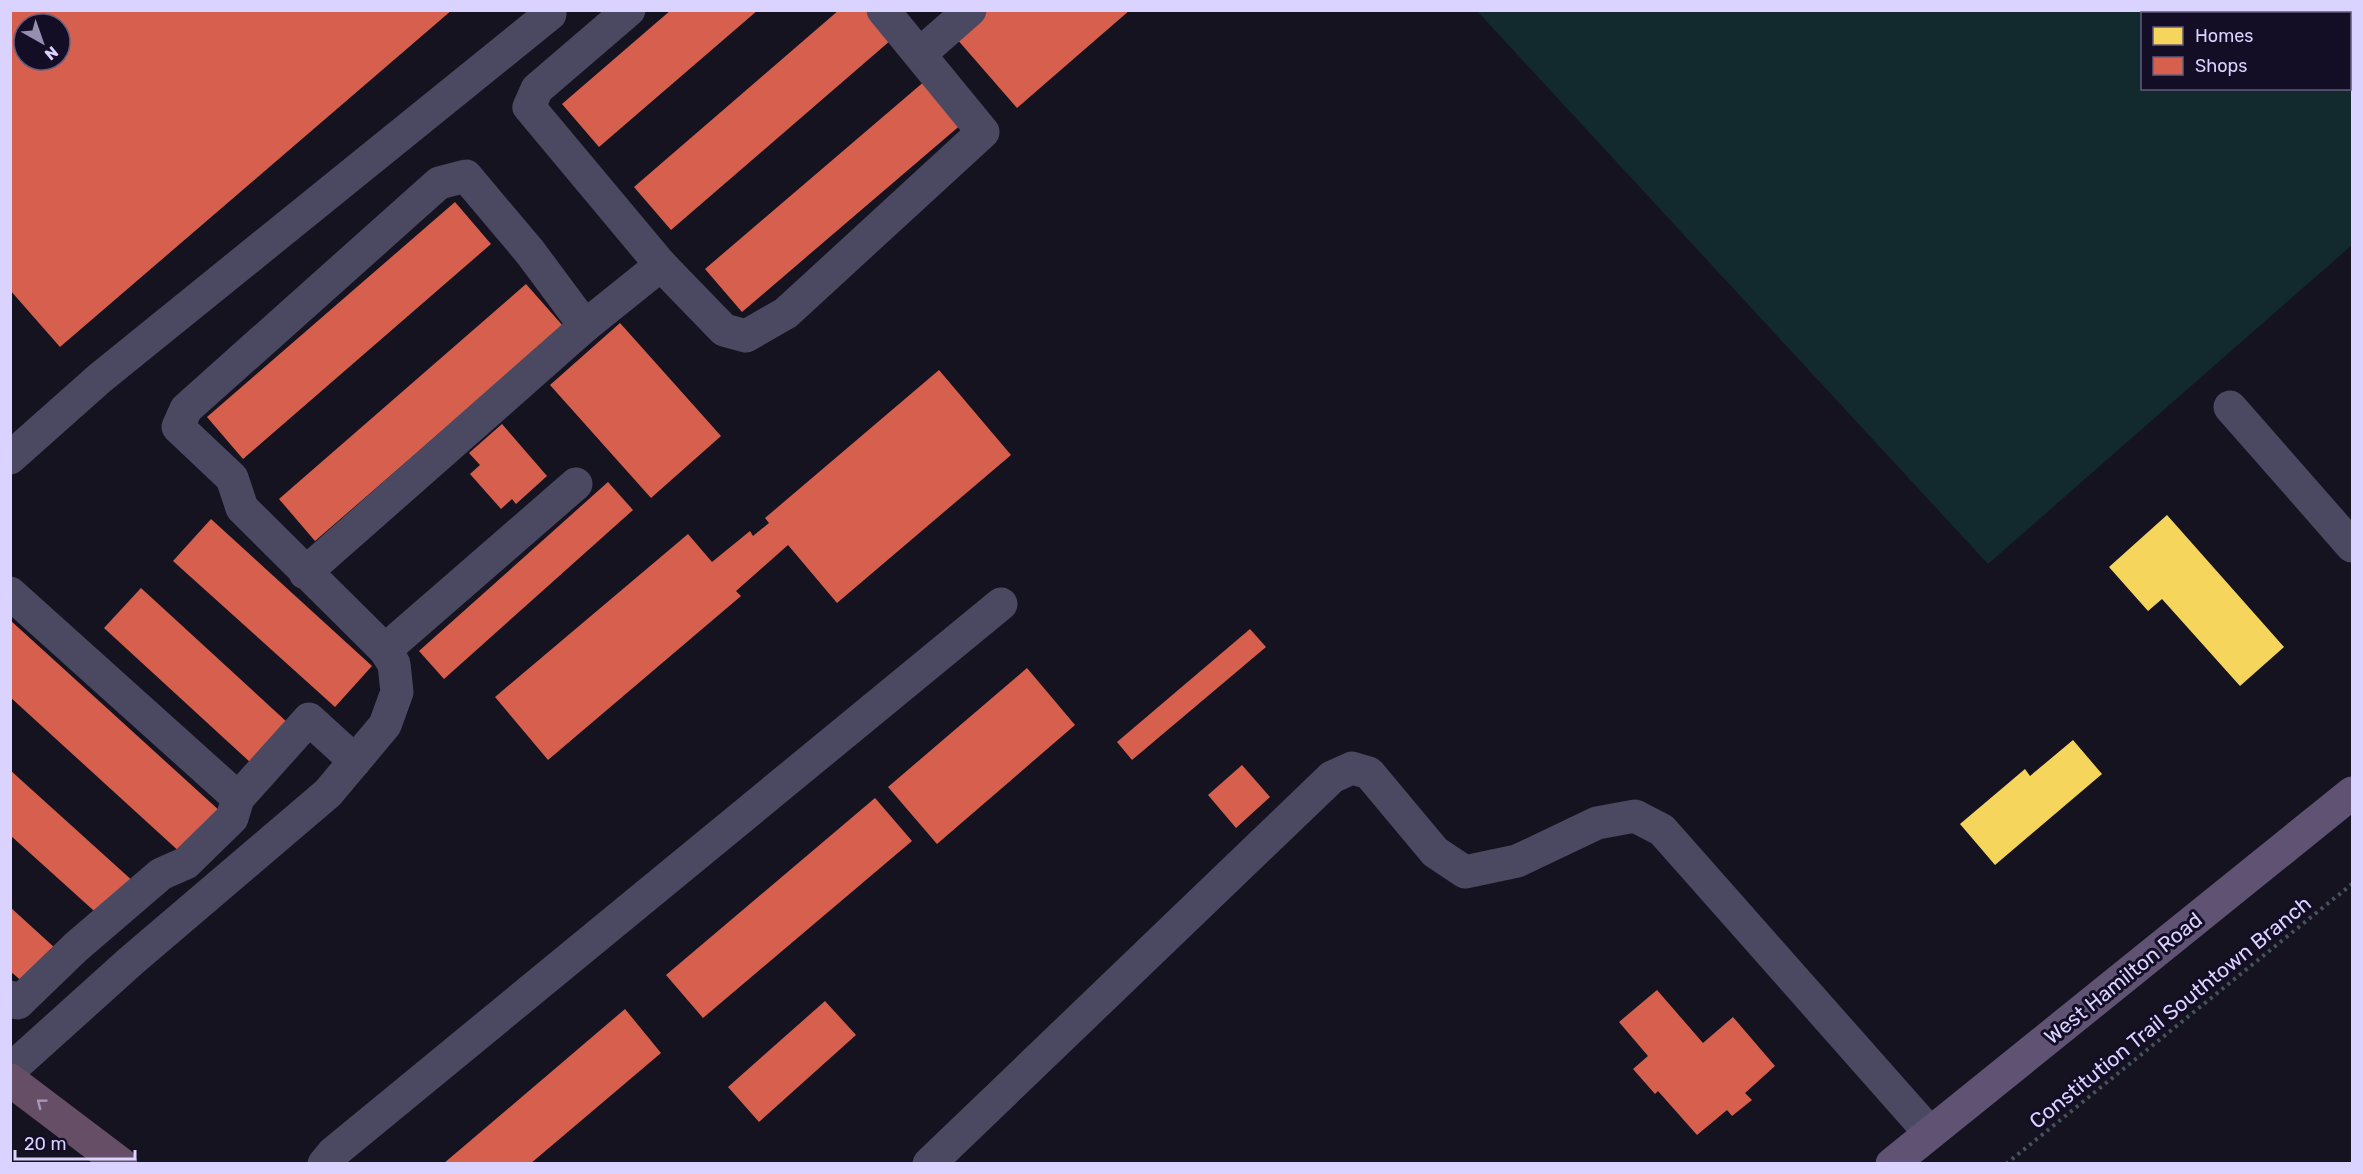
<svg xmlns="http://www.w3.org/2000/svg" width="2363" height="1174" viewBox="0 0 2363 1174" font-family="Rubik,sans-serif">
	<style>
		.green { fill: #122a2d; fill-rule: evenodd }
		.homes { fill: #f6d55c }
		.shops { fill: #d6604d; fill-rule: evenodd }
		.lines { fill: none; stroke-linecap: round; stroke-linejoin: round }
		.path { stroke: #465161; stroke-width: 4; stroke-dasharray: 3 4.5; stroke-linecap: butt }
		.minor { stroke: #4b4861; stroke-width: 33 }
		.major { stroke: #605272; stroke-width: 33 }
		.highway { stroke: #664e67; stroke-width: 33 }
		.oneway { stroke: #a697bb }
		.labels { text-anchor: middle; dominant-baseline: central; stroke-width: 6; stroke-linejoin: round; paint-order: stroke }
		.street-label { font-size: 21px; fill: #dad2ff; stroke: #130e25 }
	</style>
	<rect width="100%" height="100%" fill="#161320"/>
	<path class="green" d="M1477,11h875v234l-364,319zM2142,14h208v74h-208z"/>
	<g class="homes">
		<path d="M2167,515l117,132 -44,39 -78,-87 -14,12 -39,-44z"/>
		<path d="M2073,740l29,34 -107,91 -35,-41 65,-55 5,7z"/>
	</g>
	<g class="shops">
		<path d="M10,10h442l-392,337 -50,-57zM24,24h36v36h-36z"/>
		<path d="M671,10h87l-159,137 -37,-43z"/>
		<path d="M839,10h27l25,30 -220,190 -37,-43z"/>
		<path d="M988,10h142l-113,98 -61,-70z"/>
		<path d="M926,80l37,43 -221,189 -37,-43z"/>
		<path d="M455,202l36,42 -248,215 -36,-42z"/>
		<path d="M526,284l37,42 -248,215 -36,-42z"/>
		<path d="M620,323l101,113 -70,62 -101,-113z"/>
		<path d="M939,370l72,85 -174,148 -49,-58 -52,46 5,5 -193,164 -53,-63 193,-163 24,28 38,-31 3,5 16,-13 -4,-5z"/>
		<path d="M502,424l45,52 -31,28 -4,-5 -11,10 -31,-35 10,-9 -11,-12z"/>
		<path d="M608,482l25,28 -189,169 -25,-28z"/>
		<path d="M211,519l161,147 -37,41 -162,-146z"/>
		<path d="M141,588l147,135 -37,40 -147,-135z"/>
		<path d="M10,620l211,192 -39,42 -172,-157z"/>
		<path d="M1250,629l16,18 -134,113 -15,-18z"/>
		<path d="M1027,668l48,57 -138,119 -49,-57z"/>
		<path d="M1242,765l28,32 -34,31 -28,-33z"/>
		<path d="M10,770l125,113 -32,36 -93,-84z"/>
		<path d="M875,798l37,43 -209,177 -37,-43z"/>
		<path d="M10,907l45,41 -31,35 -14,-12z"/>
		<path d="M1657,990l46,53 30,-26 42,49 -30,27 7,7 -20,16 -5,-6 -30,25 -39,-44 -3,3 -22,-25 15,-13 -29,-34z"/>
		<path d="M825,1001l31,34 -97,87 -31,-35z"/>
		<path d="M625,1009l36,44 -131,111h-87z"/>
	</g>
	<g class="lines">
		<path class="path" d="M2006,1164l346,-280"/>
		<g class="minor">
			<path d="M629,10l-92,79 -8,18 132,158 63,65 22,6 40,-23 197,-181 -100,-122"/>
			<path d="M920,54l50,-44"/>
			<path d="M585,326l76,-61"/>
			<path d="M2230,407l122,139"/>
			<path d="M10,458l90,-80 450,-364"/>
			<path d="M10,593l228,205 71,-79 46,42"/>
			<path d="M385,650l191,-166"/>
			<path d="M10,997l8,6 58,-56 85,-73 25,-11 46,-45 6,-20"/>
			<path d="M10,1070l121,-109 197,-168 57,-68 12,-33 -3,-28 -9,-14 -143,-142 -10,-30 -54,-51 8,-18 253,-226 27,-7 64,76 55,74 -280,247"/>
			<path d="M324,1164l9,-11 668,-549"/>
			<path d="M929,1164l403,-387 20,-9 17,5 66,79 30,20 52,-11 80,-38 38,-7 27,14 268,303"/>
		</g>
		<path class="major" d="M1892,1164l460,-371"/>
		<path class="highway" d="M10,1080l111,84"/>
	</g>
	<defs><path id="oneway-chevron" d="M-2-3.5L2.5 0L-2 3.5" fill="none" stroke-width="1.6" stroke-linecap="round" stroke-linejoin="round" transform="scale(1.5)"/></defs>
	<use class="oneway" href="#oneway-chevron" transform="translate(41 1103) rotate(-143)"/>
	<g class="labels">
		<g class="street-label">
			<text transform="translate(2123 978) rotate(-39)">West Hamilton Road</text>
			<text transform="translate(2170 1012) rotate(-39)">Constitution Trail Southtown Branch</text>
		</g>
	</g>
	<rect width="2363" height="1174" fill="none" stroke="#dad2ff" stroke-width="24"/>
	<rect x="2141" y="12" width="210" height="78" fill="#130e25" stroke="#635c7c" stroke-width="1.5"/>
	<rect x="2153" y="27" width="30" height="18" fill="#f6d55c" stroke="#635c7c" stroke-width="1.5"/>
	<text x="2195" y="42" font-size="18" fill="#dad2ff">Homes</text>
	<rect x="2153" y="57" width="30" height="18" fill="#d6604d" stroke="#635c7c" stroke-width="1.5"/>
	<text x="2195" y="72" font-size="18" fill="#dad2ff">Shops</text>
	<g transform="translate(42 42) rotate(140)"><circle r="28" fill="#130e25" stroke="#635c7c" stroke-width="1.5"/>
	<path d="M0-4.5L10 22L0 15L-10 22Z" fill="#958fb1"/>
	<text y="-9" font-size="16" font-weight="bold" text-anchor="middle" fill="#dad2ff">N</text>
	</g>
	<path d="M15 1150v9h120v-9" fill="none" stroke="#dad2ff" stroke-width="3"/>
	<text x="24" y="1150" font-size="18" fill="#dad2ff" stroke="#130e25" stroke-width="4.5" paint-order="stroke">20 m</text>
</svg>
